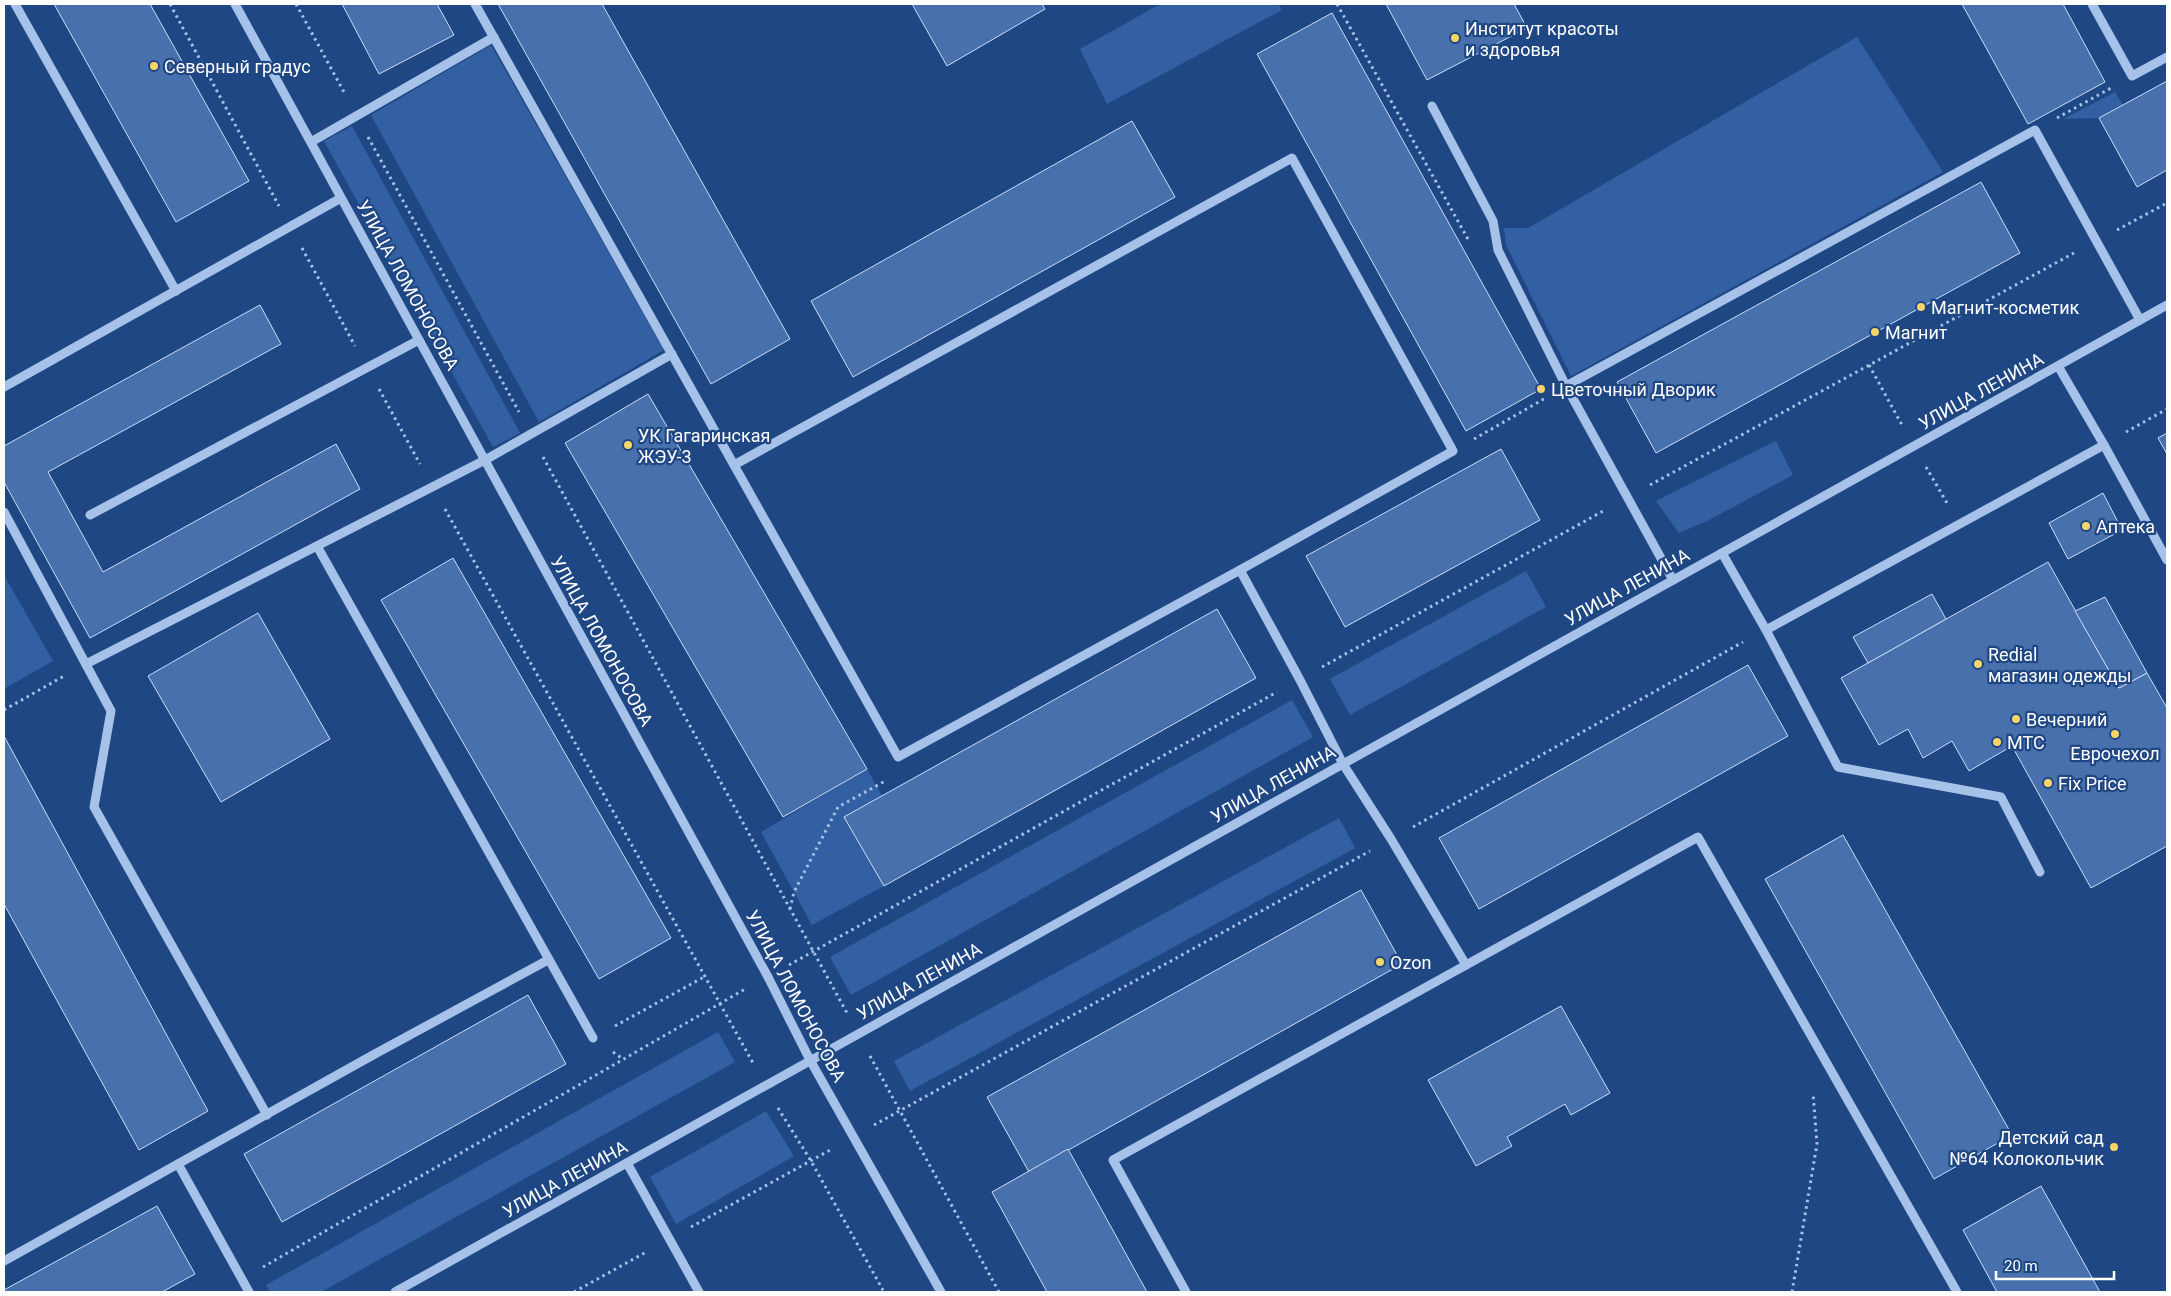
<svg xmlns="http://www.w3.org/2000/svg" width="2171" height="1296" viewBox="0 0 2171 1296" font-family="Roboto,sans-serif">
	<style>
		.green { fill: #3360a2 }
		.building { fill: #4870ad; stroke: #ccddf7 }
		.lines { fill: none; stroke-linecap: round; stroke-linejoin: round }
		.path { stroke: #a7c2e9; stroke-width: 3; stroke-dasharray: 2.5 4; stroke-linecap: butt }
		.minor { stroke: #a7c2e9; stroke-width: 9 }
		.poi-dot { fill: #f7d468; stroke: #1f4784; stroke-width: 2 }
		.labels { text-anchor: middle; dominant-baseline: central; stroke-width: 4.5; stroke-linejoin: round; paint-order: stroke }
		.poi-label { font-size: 18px; fill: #fff; stroke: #1f4784; text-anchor: start }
		.street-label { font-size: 18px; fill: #fff; stroke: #1f4784 }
	</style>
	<rect width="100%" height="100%" fill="#1f4784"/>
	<g class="green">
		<path d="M1160,4h118l4,6 -175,94 -27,-55z"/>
		<path d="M1857,37l86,135 -372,204 -65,-131 -2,-17h24z"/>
		<path d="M491,45l173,305 -125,72 -168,-307z"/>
		<path d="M2115,92l8,13 -24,13 -36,1z"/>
		<path d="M352,126l168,307 -27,14 -169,-306z"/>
		<path d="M1776,441l17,34 -86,46 -28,12 -23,-32z"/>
		<path d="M1526,571l20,36 -196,108 -20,-36z"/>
		<path d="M4,575l49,86 -49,28z"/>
		<path d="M1292,700l21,37 -462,258 -21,-38z"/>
		<path d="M867,769l15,27 -38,21 40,69 -72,39 -51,-93z"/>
		<path d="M1339,818l16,30 -445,243 -16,-30z"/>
		<path d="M718,1032l17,30 -414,230h-51l-4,-7z"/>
		<path d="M766,1111l28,45 -118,68 -26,-47z"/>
	</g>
	<g class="building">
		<path d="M54,4h96l99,177 -73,41z"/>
		<path d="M342,4h95l17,31 -75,39z"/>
		<path d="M498,4h104l188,335 -79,45z"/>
		<path d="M912,4h130l3,5 -98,57z"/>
		<path d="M1386,4h128l13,24 -100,52z"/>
		<path d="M1962,4h101l42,78 -77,42z"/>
		<path d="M1332,13l209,376 -75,42 -209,-377z"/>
		<path d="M2167,81v89l-30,17 -38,-69z"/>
		<path d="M1132,121l43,76 -322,180 -42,-76z"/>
		<path d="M1981,182l39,71 -364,200 -39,-71z"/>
		<path d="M260,305l21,39 -233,128 55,100 233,-128 24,45 -270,149 -86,-156v-36z"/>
		<path d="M648,394l219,375 -84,48 -218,-374z"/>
		<path d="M2167,433v21l-9,-16z"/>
		<path d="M1501,449l39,71 -195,107 -39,-71z"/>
		<path d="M2103,493l19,37 -54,29 -19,-36z"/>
		<path d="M453,558l218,380 -72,41 -218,-379z"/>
		<path d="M2048,562l71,126 28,-15 20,35v138l-76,42 -79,-142 -43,25 -17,-30 -29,17 -15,-29 -29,16 -38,-67z"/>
		<path d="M1932,594l14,25 -78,44 -15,-26z"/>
		<path d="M2105,597l42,76 -28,15 -44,-77z"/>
		<path d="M1217,609l39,69 -372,208 -40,-69z"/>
		<path d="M258,613l72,126 -109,63 -73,-126z"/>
		<path d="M1748,665l40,71 -309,173 -40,-71z"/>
		<path d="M4,736l204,375 -69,39 -135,-246z"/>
		<path d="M1843,835l169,300 -78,44 -169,-300z"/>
		<path d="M1361,890l41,74 -373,208 -42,-75z"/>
		<path d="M528,995l38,69 -284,158 -38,-68z"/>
		<path d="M1561,1006l49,87 -39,22 -6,-11 -58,33 5,9 -36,20 -48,-86z"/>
		<path d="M1068,1149l79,143h-100l-55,-100z"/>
		<path d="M2041,1186l59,106h-103l-34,-62z"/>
		<path d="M157,1206l38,68 -33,18h-158v-2z"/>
	</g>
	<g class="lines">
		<g class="path">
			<path d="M170,4l109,202"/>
			<path d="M296,4l49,90"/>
			<path d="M1337,4l132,237"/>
			<path d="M2057,118l54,-30"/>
			<path d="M368,137l151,275"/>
			<path d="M2117,230l50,-27"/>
			<path d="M302,248l53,98"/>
			<path d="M1869,365l33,60"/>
			<path d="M379,389l41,75"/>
			<path d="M2126,432l41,-23"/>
			<path d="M1474,439l70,-40"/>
			<path d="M543,457l304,556"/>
			<path d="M1926,467l21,36"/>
			<path d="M1650,485l424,-232"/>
			<path d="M445,509l308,554"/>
			<path d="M1322,667l283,-157"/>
			<path d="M4,710l60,-34"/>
			<path d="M1413,827l330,-185"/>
			<path d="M790,909l4,-17 44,-85 49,-27"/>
			<path d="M789,965l488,-273"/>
			<path d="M615,1026l89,-49"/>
			<path d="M613,1052l10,7"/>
			<path d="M870,1056l129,236"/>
			<path d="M778,1108l33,53 73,131"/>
			<path d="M874,1125l496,-274"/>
			<path d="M691,1227l141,-78"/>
			<path d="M263,1267l484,-279"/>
			<path d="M574,1292l74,-41"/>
			<path d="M1792,1292l25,-148 -4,-51"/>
		</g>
		<g class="minor">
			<path d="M15,4l161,287"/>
			<path d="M235,4l533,973 42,83 131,232"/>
			<path d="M475,4l423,753 342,-187 60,110 43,84 48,75 75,126"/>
			<path d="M2092,4l40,72 35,-19"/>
			<path d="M1432,106l61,115 5,29 68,136 107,194"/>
			<path d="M311,142l183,-105"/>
			<path d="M1566,386l469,-256 105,190"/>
			<path d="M4,387l337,-189"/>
			<path d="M2104,445l63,115"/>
			<path d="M734,465l558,-307 161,293 -213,119"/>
			<path d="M4,512l107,199 -17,96 173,308"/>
			<path d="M90,515l329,-175"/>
			<path d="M317,546l276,492"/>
			<path d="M1722,553l44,77 338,-185 -46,-79"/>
			<path d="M1766,630l72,137 163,30 39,75"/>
			<path d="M86,664l399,-204 187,-106"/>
			<path d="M627,1163l72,129"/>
			<path d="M178,1164l71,128"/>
			<path d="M4,1261l369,-206 175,-95"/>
			<path d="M395,1292l1772,-987"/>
			<path d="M1186,1292l-73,-132 585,-323 259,455"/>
		</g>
	</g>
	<g class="poi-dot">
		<circle cx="1455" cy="38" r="5"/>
		<circle cx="154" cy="66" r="5"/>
		<circle cx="1921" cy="307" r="5"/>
		<circle cx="1875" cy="332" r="5"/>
		<circle cx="1541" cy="389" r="5"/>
		<circle cx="628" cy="445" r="5"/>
		<circle cx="2086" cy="526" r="5"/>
		<circle cx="1978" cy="664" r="5"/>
		<circle cx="2016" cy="719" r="5"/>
		<circle cx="2115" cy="734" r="5"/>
		<circle cx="1997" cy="742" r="5"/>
		<circle cx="2048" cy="783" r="5"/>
		<circle cx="1380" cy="962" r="5"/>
		<circle cx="2114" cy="1147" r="5"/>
	</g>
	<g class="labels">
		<g class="poi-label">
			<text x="1465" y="28">Институт красоты<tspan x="1465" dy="21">и здоровья</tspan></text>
			<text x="164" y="66">Северный градус</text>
			<text x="1931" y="307">Магнит-косметик</text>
			<text x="1885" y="332">Магнит</text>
			<text x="1551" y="389">Цветочный Дворик</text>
			<text x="638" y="435">УК Гагаринская<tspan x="638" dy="21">ЖЭУ-3</tspan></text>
			<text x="2096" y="526">Аптека</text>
			<text x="1988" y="654">Redial<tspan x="1988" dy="21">магазин одежды</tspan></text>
			<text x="2026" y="719">Вечерний</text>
			<text x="2007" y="742">МТС</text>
			<text x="2115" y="753" text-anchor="middle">Еврочехол</text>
			<text x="2058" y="783">Fix Price</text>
			<text x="1390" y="962">Ozon</text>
			<text x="2104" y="1137" text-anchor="end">Детский сад<tspan x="2104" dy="21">№64 Колокольчик</tspan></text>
		</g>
		<g class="street-label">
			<text transform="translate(408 285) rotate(61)">УЛИЦА ЛОМОНОСОВА</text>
			<text transform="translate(1981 391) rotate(-29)">УЛИЦА ЛЕНИНА</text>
			<text transform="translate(1627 587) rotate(-29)">УЛИЦА ЛЕНИНА</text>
			<text transform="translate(602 641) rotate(61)">УЛИЦА ЛОМОНОСОВА</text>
			<text transform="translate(1273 784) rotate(-29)">УЛИЦА ЛЕНИНА</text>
			<text transform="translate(919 981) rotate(-29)">УЛИЦА ЛЕНИНА</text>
			<text transform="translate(796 996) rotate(62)">УЛИЦА ЛОМОНОСОВА</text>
			<text transform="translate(565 1179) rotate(-29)">УЛИЦА ЛЕНИНА</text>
		</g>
	</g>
	<rect width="2171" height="1296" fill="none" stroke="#ffffff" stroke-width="10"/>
	<path d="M1996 1271v8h118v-8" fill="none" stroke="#ffffff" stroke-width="2.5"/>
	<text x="2004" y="1271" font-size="15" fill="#ffffff" stroke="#1f4784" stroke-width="4" paint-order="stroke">20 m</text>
</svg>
